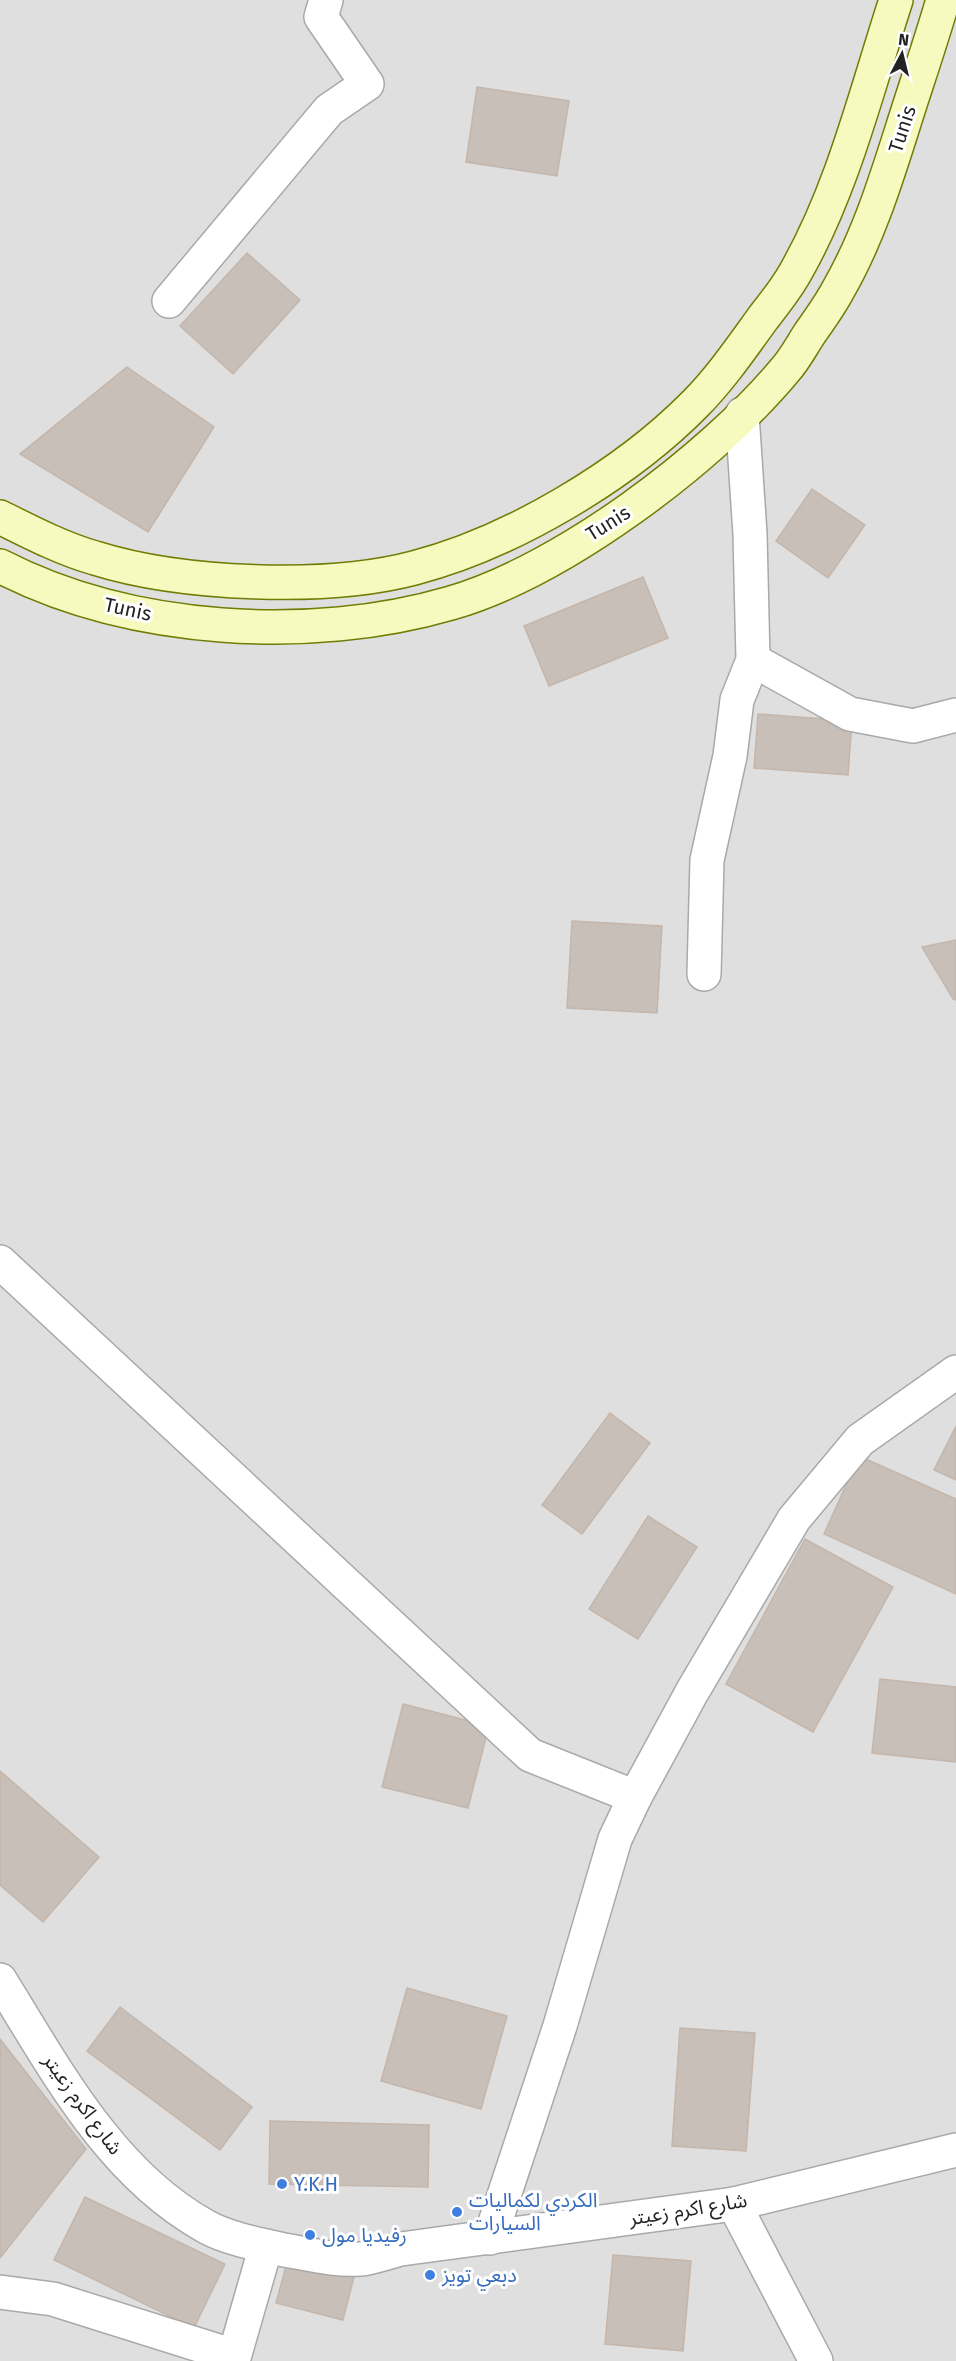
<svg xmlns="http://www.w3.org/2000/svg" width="956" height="2361" viewBox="0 0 956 2361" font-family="'Fira Sans','Noto Sans Arabic',sans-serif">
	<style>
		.residential { fill: #e0dfdf }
		.building { fill: #c7bfb8; stroke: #c4b6ab; stroke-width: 1.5 }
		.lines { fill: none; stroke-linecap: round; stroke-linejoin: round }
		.street-casing { stroke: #a9a9a9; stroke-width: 36 }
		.secondary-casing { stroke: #707d05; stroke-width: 36 }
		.street { stroke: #fff; stroke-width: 33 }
		.secondary { stroke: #f7fabf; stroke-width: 33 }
		.shop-dot { fill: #3f7fe0; stroke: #fff; stroke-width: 2 }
		.labels { text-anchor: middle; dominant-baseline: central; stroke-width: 6; stroke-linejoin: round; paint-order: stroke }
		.street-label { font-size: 20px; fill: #222; stroke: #fff }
		.shop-label { font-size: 20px; fill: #366cbe; stroke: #fff; text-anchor: start }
	</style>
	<rect width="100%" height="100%" fill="#f2efe9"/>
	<rect class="residential" x="0" y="0" width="956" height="2361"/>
	<g class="building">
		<path d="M477,87l92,14 -12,75 -91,-14z"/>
		<path d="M247,253l53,47 -67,74 -53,-48z"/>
		<path d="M127,367l87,60 -66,105 -128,-78z"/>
		<path d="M812,489l53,36 -37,53 -52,-37z"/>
		<path d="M643,577l25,61 -119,48 -25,-60z"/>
		<path d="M758,714l94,7 -4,54 -94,-7z"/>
		<path d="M572,921l90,5 -5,87 -90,-5z"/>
		<path d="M956,940v60l-3,-1 -31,-52z"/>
		<path d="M610,1413l40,30 -68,91 -40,-29z"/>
		<path d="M956,1426v54l-22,-10z"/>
		<path d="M859,1456l97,43v95l-132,-60z"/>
		<path d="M648,1516l49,31 -59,92 -49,-30z"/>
		<path d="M805,1539l88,48 -80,145 -87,-48z"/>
		<path d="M880,1679l76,8v75l-84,-9z"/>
		<path d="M403,1704l86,22 -21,82 -86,-21z"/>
		<path d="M0,1771l99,86 -56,65 -43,-37z"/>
		<path d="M407,1988l100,28 -26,93 -100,-28z"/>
		<path d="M120,2007l132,100 -32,43 -133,-99z"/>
		<path d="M680,2028l75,5 -9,118 -74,-5z"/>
		<path d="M0,2039l86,110 -86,109z"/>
		<path d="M270,2121l159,4 -1,62 -159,-3z"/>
		<path d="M85,2197l140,67 -31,64 -140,-68z"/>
		<path d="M613,2255l78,6 -8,90 -78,-7z"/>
		<path d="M288,2259l66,18 -11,43 -67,-17z"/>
	</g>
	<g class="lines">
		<defs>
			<g id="street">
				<path d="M169,301l160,-191 38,-26 -46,-67 5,-17"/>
				<path d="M753,660l97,54 63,12 43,-11"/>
				<path d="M704,974l3,-114 23,-104 7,-56 16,-40 -3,-126 -8,-120"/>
				<path d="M0,1262l530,493 105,42"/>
				<path d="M0,1980c56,90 110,193 205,246 20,12 56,19 79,24 25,4 52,11 77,9 13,-1 27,-7 40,-10l333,-45 222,-54"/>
				<path d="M734,2204l82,157"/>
				<path d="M490,2238l70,-212 55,-187 20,-42 57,-105 102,-173 66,-79 96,-68"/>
				<path d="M0,2292l53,7 181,57"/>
				<path d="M233,2361l33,-115"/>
			</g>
			<g id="secondary">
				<path d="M0,517c30,15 63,32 95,41 86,27 232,33 319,10 97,-25 211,-93 281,-164 25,-25 47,-57 68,-86 11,-14 23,-29 32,-45 48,-84 71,-181 101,-273"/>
				<path d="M0,566c130,67 311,78 451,37 111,-32 260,-144 334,-233 10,-11 17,-25 25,-37 10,-14 20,-28 28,-43 30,-52 48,-110 66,-167 13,-41 27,-82 39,-123"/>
			</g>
		</defs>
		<use href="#street" class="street-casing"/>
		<use href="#secondary" class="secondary-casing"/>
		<use href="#street" class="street"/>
		<use href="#secondary" class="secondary"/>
	</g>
	<g class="shop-dot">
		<circle cx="282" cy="2184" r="6"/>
		<circle cx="457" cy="2212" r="6"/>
		<circle cx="310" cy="2235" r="6"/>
		<circle cx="430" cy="2275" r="6"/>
	</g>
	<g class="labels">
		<g class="street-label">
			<text transform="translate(902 129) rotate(-72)">Tunis</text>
			<text transform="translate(608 523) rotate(-32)">Tunis</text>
			<text transform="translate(128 609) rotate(12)">Tunis</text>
			<text transform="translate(83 2104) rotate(54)">شارع اكرم زعيتر</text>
			<text transform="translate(688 2209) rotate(-9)">شارع اكرم زعيتر</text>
		</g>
		<g class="shop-label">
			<text x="294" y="2184">Y.K.H</text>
			<text x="469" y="2200">الكردي لكماليات<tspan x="469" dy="23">السيارات</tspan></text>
			<text x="322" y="2235">رفيديا مول</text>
			<text x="442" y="2275">دبعي تويز</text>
		</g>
	</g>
	<g transform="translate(902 54) rotate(7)" stroke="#ffffff" stroke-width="4.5" paint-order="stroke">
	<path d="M0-4.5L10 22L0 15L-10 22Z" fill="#222222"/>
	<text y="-9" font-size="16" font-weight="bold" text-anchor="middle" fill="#222222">N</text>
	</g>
</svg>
